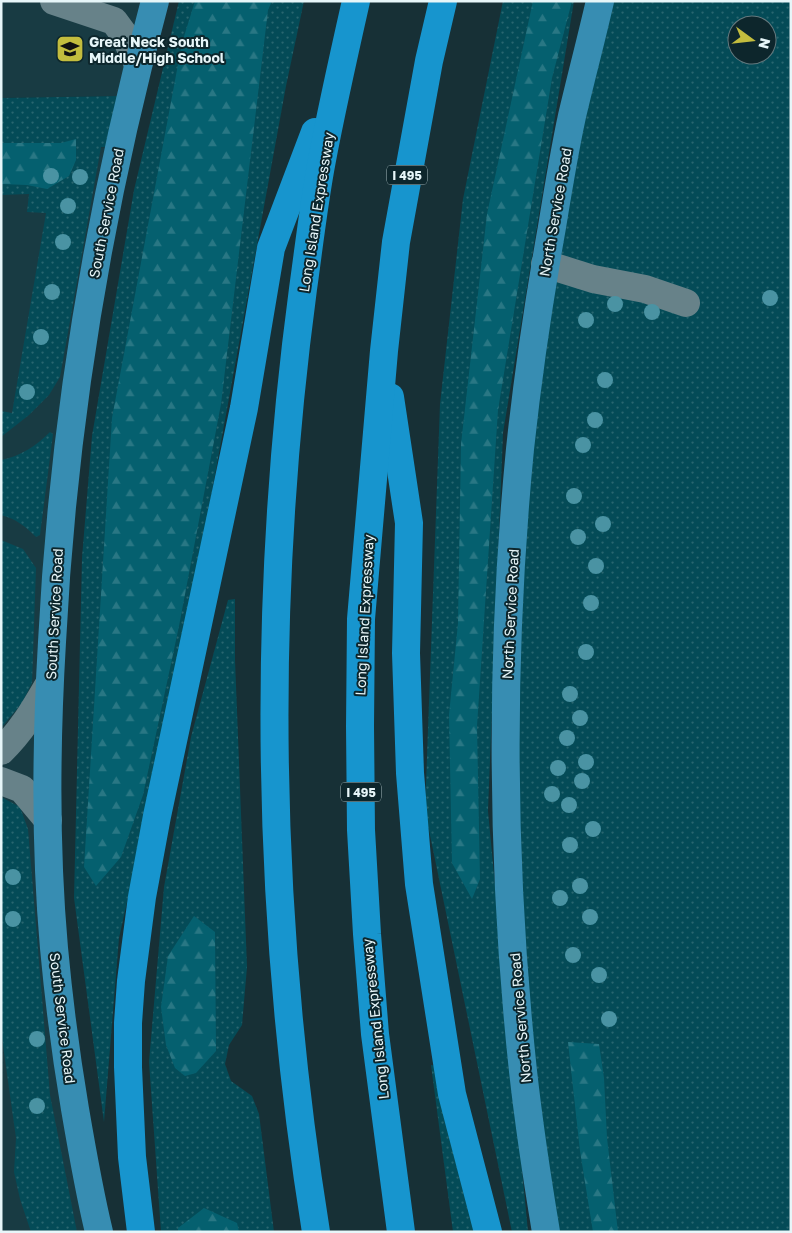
<svg xmlns="http://www.w3.org/2000/svg" width="792" height="1233" viewBox="0 0 792 1233" font-family="'Golos Text',sans-serif">
	<style>
		.built { fill: #183b43 }
		.grass { fill: url(#grass-dots); fill-rule: evenodd }
		.forest { fill: url(#forest-firs) }
		.lines { fill: none; stroke-linecap: round; stroke-linejoin: round }
		.minor { stroke: #678289; stroke-width: 28 }
		.major { stroke: #378db2; stroke-width: 28 }
		.highway { stroke: #1795ce; stroke-width: 28 }
		.tree { fill: #4a93a3 }
		.labels { text-anchor: middle; dominant-baseline: central; stroke-width: 4; stroke-linejoin: round; paint-order: stroke }
		.shield { fill: #0d262c; stroke: #a6b8bc; stroke-width: 1 }
		.shield-label { font-size: 12px; font-weight: bold; fill: #e7f6f9 }
		.poi-label { font-size: 14px; font-weight: bold; fill: #e7f6f9; stroke: #0d262c; text-anchor: start }
		.street-label { font-size: 14px; fill: #e7f6f9; stroke: #0d262c }
	</style>
	<defs>
		<pattern id="grass-dots" width="8" height="8" patternUnits="userSpaceOnUse" patternTransform="scale(1.25)"><rect width="8" height="8" fill="#044b57"/><path d="M2 2h.1M6 6h.1" fill="none" stroke="#296670" stroke-width="1.8" stroke-linecap="round"/></pattern>
		<pattern id="forest-firs" width="22" height="20" patternUnits="userSpaceOnUse" patternTransform="scale(1.25)"><rect width="22" height="20" fill="#05606f"/><path d="M5 1l3.5 6h-7zM16 11l3.5 6h-7z" fill="#297784"/></pattern>
	</defs>
	<rect width="100%" height="100%" fill="#173036"/>
	<g class="built">
		<path d="M1,1h150l-33,95 -117,2z"/>
		<path d="M107,147l-73,645 54,440h-87v-1079z"/>
	</g>
	<g class="grass">
		<path d="M179,1h125l-18,85 -103,564 -64,288 -15,184 -30,-224 8,-340 10,-122 42,-246z"/>
		<path d="M503,1h71l-71,432 -15,378 40,421h-16l-87,-421 15,-407 23,-205z"/>
		<path d="M600,1h191v1231h-245l-23,-161 -10,-516zM737,25h30v30h-30z"/>
		<path d="M118,96l-11,51h-6l-41,230 -11,18 -20,20 -28,22v-26l11,2 34,-200 -19,-1 2,-18 -28,1v-97z"/>
		<path d="M50,432l3,2 -13,101 -4,2c-11,-11 -20,-18 -35,-22v-55c20,-4 35,-14 49,-28z"/>
		<path d="M1,540l22,9 13,19 -4,115 -10,20 -21,25z"/>
		<path d="M235,599v61l12,307 -5,58 -13,20 -4,19 6,17 21,15 7,18 15,118h-113l-12,-170 15,-175 27,-150 37,-137z"/>
		<path d="M1,797l19,10 8,22 22,266 27,137h-46l-11,-33 -6,-27 2,-34 -15,-107z"/>
		<path d="M431,1065l7,1 40,166h-25z"/>
	</g>
	<g class="forest">
		<path d="M195,1h77l-4,9 -47,394 -42,222 -36,169 -22,62 -25,29 -12,-19 28,-449 70,-375z"/>
		<path d="M533,1h39l-20,77 -54,332 -21,316 3,153 -8,20 -20,-36 -3,-148 9,-92 3,-179 26,-230z"/>
		<path d="M76,139v21l-7,16 -22,13 -20,-4 -26,-1v-41h60z"/>
		<path d="M194,916l21,16 1,119 -20,22 -11,3 -10,-8 -9,-23 -5,-38 7,-51z"/>
		<path d="M568,1042l31,2 5,34 3,60 11,94h-25l-13,-81z"/>
		<path d="M204,1208l33,15 2,9h-61v-4z"/>
	</g>
	<g class="lines">
		<g class="minor">
			<path d="M54,1l60,20 11,15 13,28"/>
			<path d="M545,264l48,15 52,10 41,14"/>
			<path d="M1,751c21,-20 34,-43 48,-67"/>
			<path d="M1,781l21,8 26,31"/>
		</g>
		<g class="major">
			<path d="M99,1232c-10,-41 -17,-82 -24,-123 -9,-53 -16,-107 -21,-161 -9,-101 -8,-205 -2,-306 11,-218 46,-430 103,-641"/>
			<path d="M546,1232c-9,-54 -17,-107 -23,-161 -22,-206 -23,-416 -3,-622 8,-75 19,-149 32,-222 6,-37 12,-74 20,-111 9,-38 19,-76 28,-115"/>
		</g>
		<g class="highway">
			<path d="M390,397l19,126 -3,130 4,120 9,111 33,210 36,138"/>
			<path d="M141,1232l-9,-75 -4,-90v-44l3,-42 11,-84 15,-81 87,-408 27,-160 44,-116"/>
			<path d="M316,1232c-50,-312 -55,-630 -13,-943 6,-43 11,-87 19,-129 10,-53 22,-106 34,-159"/>
			<path d="M401,1232l-26,-198 -8,-100 -6,-104 -1,-104 1,-107 23,-268 12,-109 33,-181 14,-60"/>
		</g>
	</g>
	<g class="tree">
		<circle cx="51" cy="176" r="8"/>
		<circle cx="80" cy="177" r="8"/>
		<circle cx="68" cy="206" r="8"/>
		<circle cx="63" cy="242" r="8"/>
		<circle cx="52" cy="292" r="8"/>
		<circle cx="770" cy="298" r="8"/>
		<circle cx="615" cy="304" r="8"/>
		<circle cx="652" cy="312" r="8"/>
		<circle cx="586" cy="320" r="8"/>
		<circle cx="41" cy="337" r="8"/>
		<circle cx="605" cy="380" r="8"/>
		<circle cx="27" cy="392" r="8"/>
		<circle cx="595" cy="420" r="8"/>
		<circle cx="583" cy="445" r="8"/>
		<circle cx="574" cy="496" r="8"/>
		<circle cx="603" cy="524" r="8"/>
		<circle cx="578" cy="537" r="8"/>
		<circle cx="596" cy="566" r="8"/>
		<circle cx="591" cy="603" r="8"/>
		<circle cx="586" cy="652" r="8"/>
		<circle cx="570" cy="694" r="8"/>
		<circle cx="580" cy="718" r="8"/>
		<circle cx="567" cy="738" r="8"/>
		<circle cx="586" cy="762" r="8"/>
		<circle cx="558" cy="768" r="8"/>
		<circle cx="582" cy="781" r="8"/>
		<circle cx="552" cy="794" r="8"/>
		<circle cx="569" cy="805" r="8"/>
		<circle cx="593" cy="829" r="8"/>
		<circle cx="570" cy="845" r="8"/>
		<circle cx="13" cy="877" r="8"/>
		<circle cx="580" cy="886" r="8"/>
		<circle cx="560" cy="898" r="8"/>
		<circle cx="590" cy="917" r="8"/>
		<circle cx="13" cy="919" r="8"/>
		<circle cx="573" cy="955" r="8"/>
		<circle cx="599" cy="975" r="8"/>
		<circle cx="609" cy="1019" r="8"/>
		<circle cx="37" cy="1039" r="8"/>
		<circle cx="37" cy="1106" r="8"/>
	</g>
	<defs>
		<symbol id="school-square" viewBox="-11 -11 22 22"><rect x="-9" y="-9" width="18" height="18" rx="4" fill="#c3bd3e" stroke="#0d262c"/><path d="M0-5L7-2L0 1L-7-2ZM-4 1L0 2.5L4 1V4Q0 6-4 4Z" fill="#111"/></symbol>
	</defs>
	<g fill-rule="evenodd">
		<use href="#school-square" x="54" y="33" width="32" height="32"/>
	</g>
	<g class="labels">
		<g class="shield">
			<rect x="387" y="165.5" width="40" height="19" rx="4"/>
			<rect x="341" y="782.5" width="40" height="19" rx="4"/>
		</g>
		<g class="shield-label">
			<text x="407" y="175">I 495</text>
			<text x="361" y="792">I 495</text>
		</g>
		<g class="poi-label">
			<text x="89" y="41">Great Neck South<tspan x="89" dy="16">Middle/High School</tspan></text>
		</g>
		<g class="street-label">
			<text transform="translate(316 212) rotate(-81)">Long Island Expressway</text>
			<text transform="translate(555 212) rotate(-80)">North Service Road</text>
			<text transform="translate(106 213) rotate(-79)">South Service Road</text>
			<text transform="translate(54 614) rotate(-87)">South Service Road</text>
			<text transform="translate(510 614) rotate(-87)">North Service Road</text>
			<text transform="translate(364 615) rotate(-87)">Long Island Expressway</text>
			<text transform="translate(63 1018) rotate(83)">South Service Road</text>
			<text transform="translate(520 1018) rotate(-95)">North Service Road</text>
			<text transform="translate(375 1019) rotate(-96)">Long Island Expressway</text>
		</g>
	</g>
	<rect width="792" height="1233" fill="none" stroke="#e7f6f9" stroke-width="5"/>
	<g transform="translate(752 40) rotate(105)"><circle r="24" fill="#0d262c" stroke="#64797e"/>
	<path d="M0-4L9 19L0 12L-9 19Z" fill="#c3bd3e"/>
	<text y="-8" font-size="14" font-weight="bold" text-anchor="middle" fill="#e7f6f9">N</text>
	</g>
</svg>
